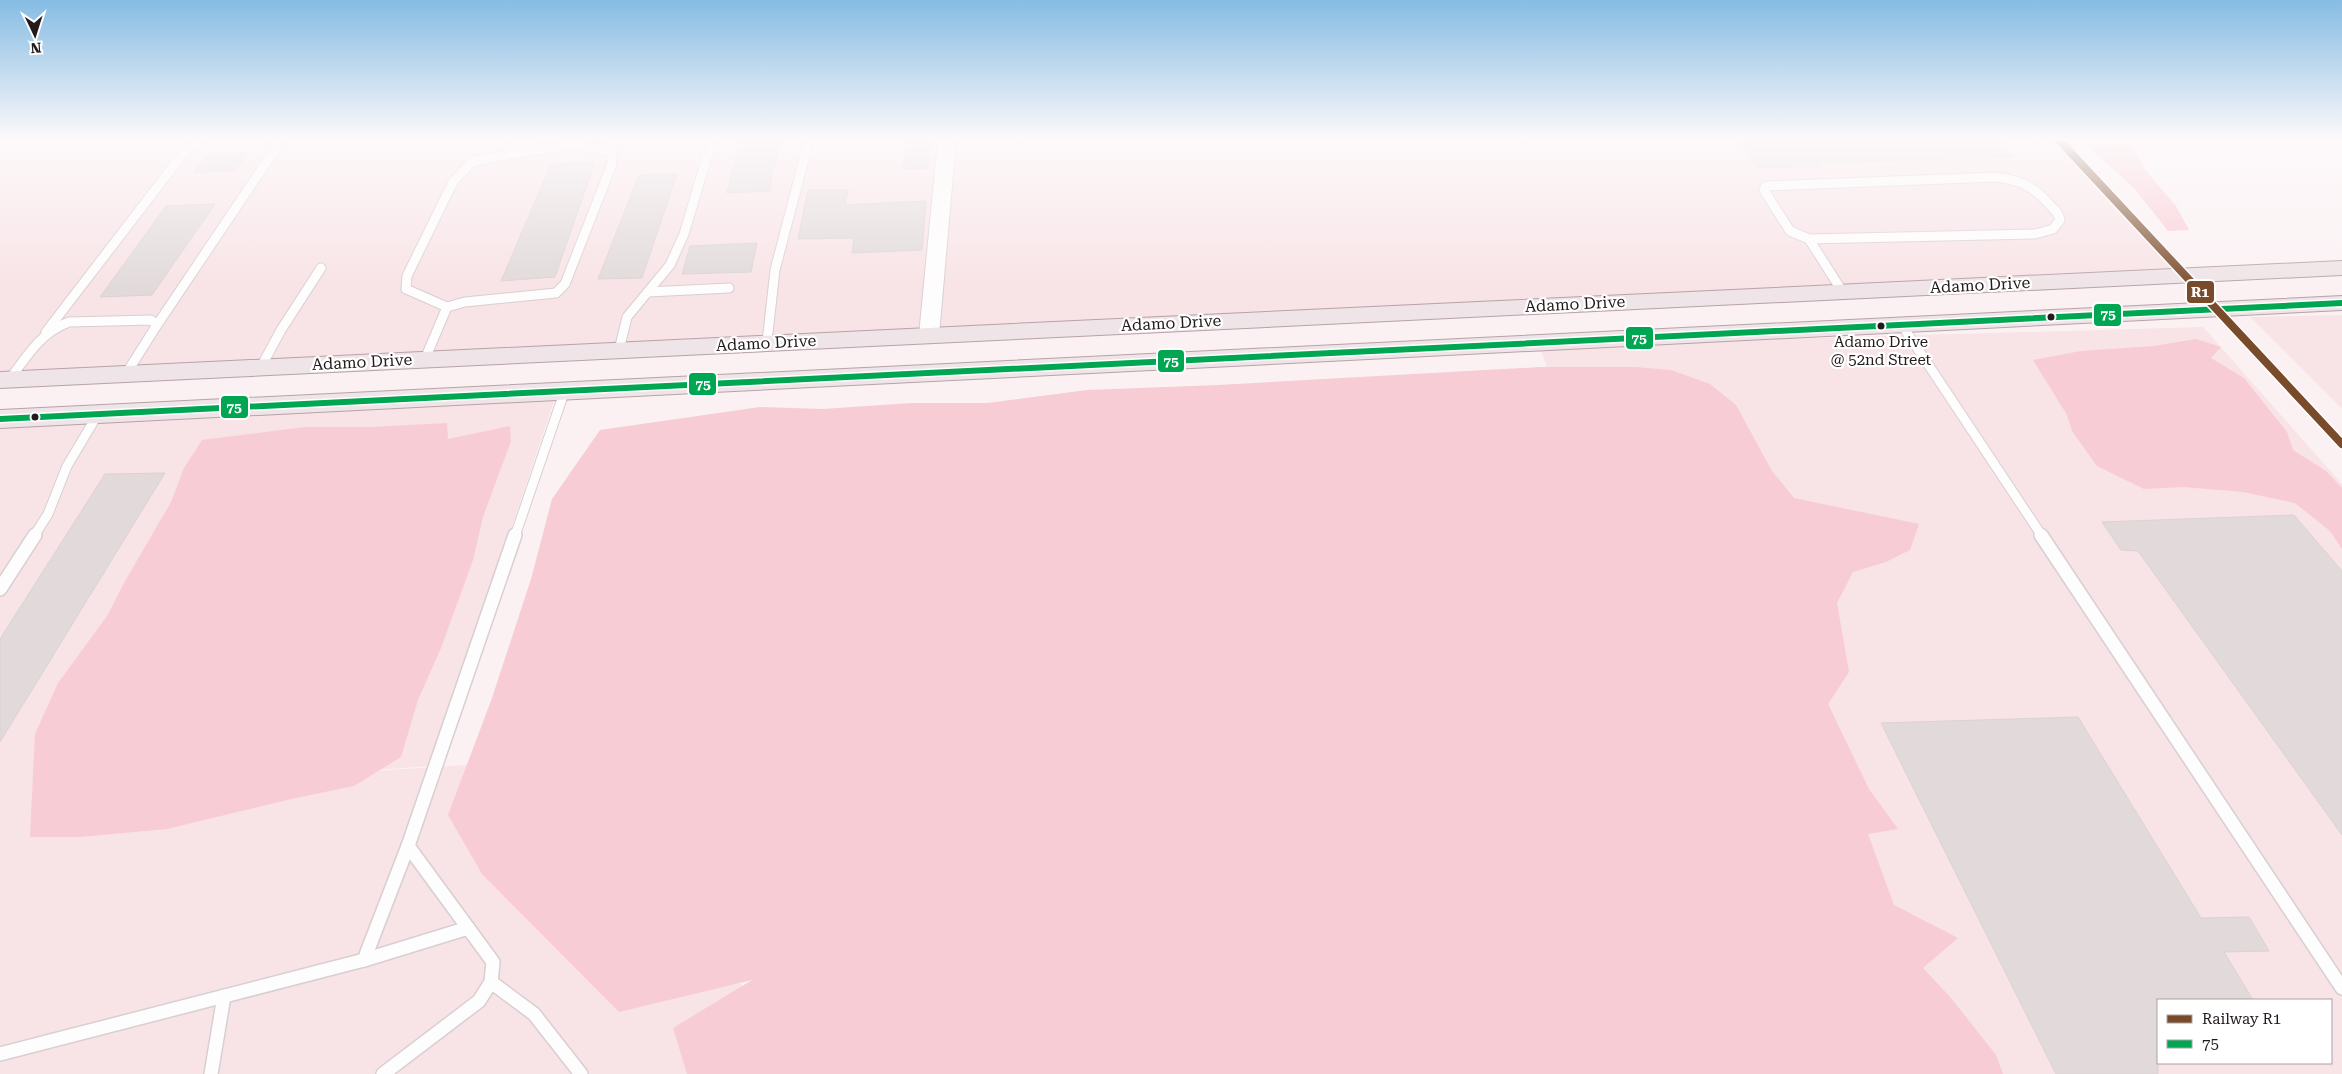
<svg xmlns="http://www.w3.org/2000/svg" width="2342" height="1074" viewBox="0 0 2342 1074" font-family="'Roboto Serif',serif">
	<style>
		.built { fill: #f8e3e6; fill-rule: evenodd }
		.green { fill: #f8ccd4 }
		.building { fill: #e1d9da; stroke: #dbd2d4 }
		.lines { fill: none; stroke-linecap: round; stroke-linejoin: round }
		.service-far1-casing { stroke: #d8cfd1; stroke-width: 11 }
		.service-casing { stroke: #d8cfd1; stroke-width: 16 }
		.minor-casing { stroke: #d8cfd1; stroke-width: 2 }
		.primary-casing { stroke: #b7a2a7; stroke-width: 2 }
		.service-far1 { stroke: #fefdfd; stroke-width: 9 }
		.service { stroke: #fefdfd; stroke-width: 13 }
		.minor { fill: #fefdfd; fill-rule: evenodd }
		.primary { fill: #efe4e7; fill-rule: evenodd }
		.bus-1-casing { stroke: #fff; stroke-width: 9 }
		.bus-1 { stroke: #00a651; stroke-width: 6 }
		.rail-1-casing { stroke: #fff; stroke-width: 11 }
		.rail-1 { stroke: #7a4b2a; stroke-width: 8 }
		.bus-dot { fill: #221a1b; stroke: #fff; stroke-width: 2 }
		.labels { text-anchor: middle; dominant-baseline: central; stroke-width: 4.5; stroke-linejoin: round; paint-order: stroke }
		.bus-label { font-size: 15px; fill: #221a1b; stroke: #fff }
		.street-label { font-size: 16px; fill: #221a1b; stroke: #fff }
		.line-badge { stroke: #fff; stroke-width: 2 }
		.badge-label { font-size: 14px; text-anchor: middle; font-weight: bold; fill: #fff }
	</style>
	<rect width="100%" height="100%" fill="#fbf1f3"/>
	<g class="built">
		<path d="M0,140h2051l131,131 -253,13 -676,28 -1253,62z"/>
		<path d="M2342,315v94l-92,-92z"/>
		<path d="M2203,327l139,157v590h-567l-181,-586 -55,-142zM2158,1000h173v63h-173z"/>
		<path d="M558,389l-126,377 -322,22 388,-25 84,70 253,241h-835v-652z"/>
	</g>
	<g class="green">
		<path d="M2081,140h42l8,5 16,27 29,34 13,24 -21,1 -33,-42z"/>
		<path d="M2196,339l25,8 -10,11 33,20 43,54 6,18 33,21 16,17v61l-12,-18 -35,-28 -52,-11 -60,-5 -39,2 -47,-23 -25,-35 -5,-16 -34,-55 48,-9 73,-5z"/>
		<path d="M1540,367h95l36,3 39,14 26,21 36,66 22,27 125,26 -9,26 -24,12 -33,10 -16,31 12,69 -21,32 41,85 29,40 -30,5 26,71 64,33 -35,30 28,30 45,57 7,19h-1316l-14,-46 79,-48 -133,32 -137,-138 -34,-59 44,-117 39,-119 21,-80 48,-69 160,-23 63,2 89,-6h75l100,-13 131,-5z"/>
		<path d="M447,423l1,16 62,-13 1,15 -28,76 -10,43 -32,88 -23,52 -17,57 -47,29 -63,13 -124,30 -87,8h-50l5,-103 23,-51 49,-67 17,-33 47,-81 13,-34 18,-28 103,-13h66z"/>
	</g>
	<g class="building">
		<path d="M740,140h40l-11,51 -42,2z"/>
		<path d="M907,140h24l-3,28 -25,1z"/>
		<path d="M1739,140h259l15,17 -195,6 3,3 -64,2z"/>
		<path d="M249,153l-14,18 -41,1 15,-18z"/>
		<path d="M595,162l-40,115 -54,4 50,-117z"/>
		<path d="M677,174l-35,104 -44,1 41,-104z"/>
		<path d="M808,190h40l-3,15 81,-4 -4,49 -70,3 2,-15 -56,1z"/>
		<path d="M215,204l-63,91 -52,2 66,-91z"/>
		<path d="M757,243l-6,29 -69,2 8,-28z"/>
		<path d="M165,473l-165,269v-103l105,-165z"/>
		<path d="M2294,515l48,56v264l-204,-284 -17,-1 -19,-28z"/>
		<path d="M2078,717l123,201 48,-1 20,34 -45,1 29,48h-95v74h-102l-175,-351z"/>
	</g>
	<g class="lines">
		<defs>
			<g id="service-far1">
				<path d="M572,144l40,7v13l-47,120 -9,9 -91,9 -18,5 -41,-18 1,-13 46,-94 20,-21z"/>
				<path d="M1996,177c24,3 37,9 53,27 5,5 10,9 11,16l-7,9 -18,5 -226,5 -19,-8 -26,-41 2,-4z"/>
				<path d="M1809,239l33,52"/>
				<path d="M648,292l81,-4"/>
				<path d="M1902,325l140,211"/>
				<path d="M155,328l121,-180 2,-8"/>
				<path d="M46,332l139,-181 14,-11"/>
				<path d="M767,342l8,-72 34,-130"/>
				<path d="M619,350l8,-33 43,-52 14,-31 28,-94"/>
				<path d="M425,359l22,-52"/>
				<path d="M261,367l20,-37 40,-62"/>
				<path d="M10,379c17,-23 31,-47 59,-57l82,-2 5,4 -1,4 -29,46"/>
				<path d="M34,536l14,-22 19,-48 31,-52"/>
				<path d="M515,536l50,-146"/>
			</g>
			<g id="service">
				<path d="M2041,535l301,453"/>
				<path d="M0,589l35,-54"/>
				<path d="M364,960l104,-32"/>
				<path d="M491,982l43,32 47,60"/>
				<path d="M0,1054l364,-94 44,-114 107,-311"/>
				<path d="M211,1074l13,-78"/>
				<path d="M383,1074l96,-73 12,-19 2,-20 -85,-116"/>
			</g>
			<path id="minor" d="M938,140h18l-17,195 -3,5 -7,2 -7,-2 -3,-5z"/>
			<g id="primary">
				<path d="M2342,261v14l-2342,113v-16z"/>
				<path d="M2342,296v14l-2342,118v-18z"/>
			</g>
		</defs>
		<use href="#service-far1" class="service-far1-casing"/>
		<use href="#service" class="service-casing"/>
		<use href="#minor" class="minor-casing"/>
		<use href="#primary" class="primary-casing"/>
		<use href="#service-far1" class="service-far1"/>
		<use href="#service" class="service"/>
		<use href="#minor" class="minor"/>
		<use href="#primary" class="primary"/>
		<defs>
			<path id="bus-1" d="M0,419l2342,-116"/>
		</defs>
		<use href="#bus-1" class="bus-1-casing"/>
		<use href="#bus-1" class="bus-1"/>
		<defs>
			<path id="rail-1" d="M2059,140l283,304"/>
		</defs>
		<use href="#rail-1" class="rail-1-casing"/>
		<use href="#rail-1" class="rail-1"/>
	</g>
	<linearGradient id="sky" x2="0" y2="1"><stop stop-color="#86bce4"/><stop offset="0.48" stop-color="#fdf9fa"/><stop offset="1" stop-color="#fdf9fa" stop-opacity="0"/></linearGradient>
	<rect width="2342" height="290" fill="url(#sky)"/>
	<g class="bus-dot">
		<circle cx="2051" cy="317" r="4.5"/>
		<circle cx="1881" cy="326" r="4.5"/>
		<circle cx="35" cy="417" r="4.5"/>
	</g>
	<g class="labels">
		<g class="bus-label">
			<text x="1881" y="342">Adamo Drive<tspan x="1881" dy="18">@ 52nd Street</tspan></text>
		</g>
		<g class="street-label">
			<text transform="translate(1980 285) rotate(-3)">Adamo Drive</text>
			<text transform="translate(1575 304) rotate(-3)">Adamo Drive</text>
			<text transform="translate(1171 323) rotate(-3)">Adamo Drive</text>
			<text transform="translate(766 343) rotate(-3)">Adamo Drive</text>
			<text transform="translate(362 362) rotate(-3)">Adamo Drive</text>
		</g>
	</g>
	<g class="line-badge">
		<rect x="2186" y="280" width="29" height="24" rx="5" fill="#7a4b2a"/>
		<rect x="2093" y="303" width="29" height="24" rx="5" fill="#00a651"/>
		<rect x="1625" y="326" width="29" height="24" rx="5" fill="#00a651"/>
		<rect x="1157" y="349" width="28" height="24" rx="5" fill="#00a651"/>
		<rect x="688" y="372" width="29" height="24" rx="5" fill="#00a651"/>
		<rect x="220" y="395" width="29" height="24" rx="5" fill="#00a651"/>
	</g>
	<g class="badge-label">
		<text x="2200" y="297">R1</text>
		<text x="2108" y="319">75</text>
		<text x="1639" y="343">75</text>
		<text x="1171" y="366">75</text>
		<text x="703" y="389">75</text>
		<text x="234" y="412">75</text>
	</g>
	<rect x="2157" y="999" width="175" height="65" fill="#ffffff" stroke="#a7a3a4"/>
	<rect x="2167" y="1015" width="25" height="8" fill="#7a4b2a" stroke="#a7a3a4"/>
	<text x="2202" y="1024" font-size="15" fill="#221a1b">Railway R1</text>
	<rect x="2167" y="1040" width="25" height="8" fill="#00a651" stroke="#a7a3a4"/>
	<text x="2202" y="1049" font-size="15" fill="#221a1b">75</text>
	<g transform="translate(35 35) rotate(176)" stroke="#ffffff" stroke-width="4" paint-order="stroke">
	<path d="M0-4L9 19L0 12L-9 19Z" fill="#221a1b"/>
	<text y="-8" font-size="14" font-weight="bold" text-anchor="middle" fill="#221a1b">N</text>
	</g>
</svg>
